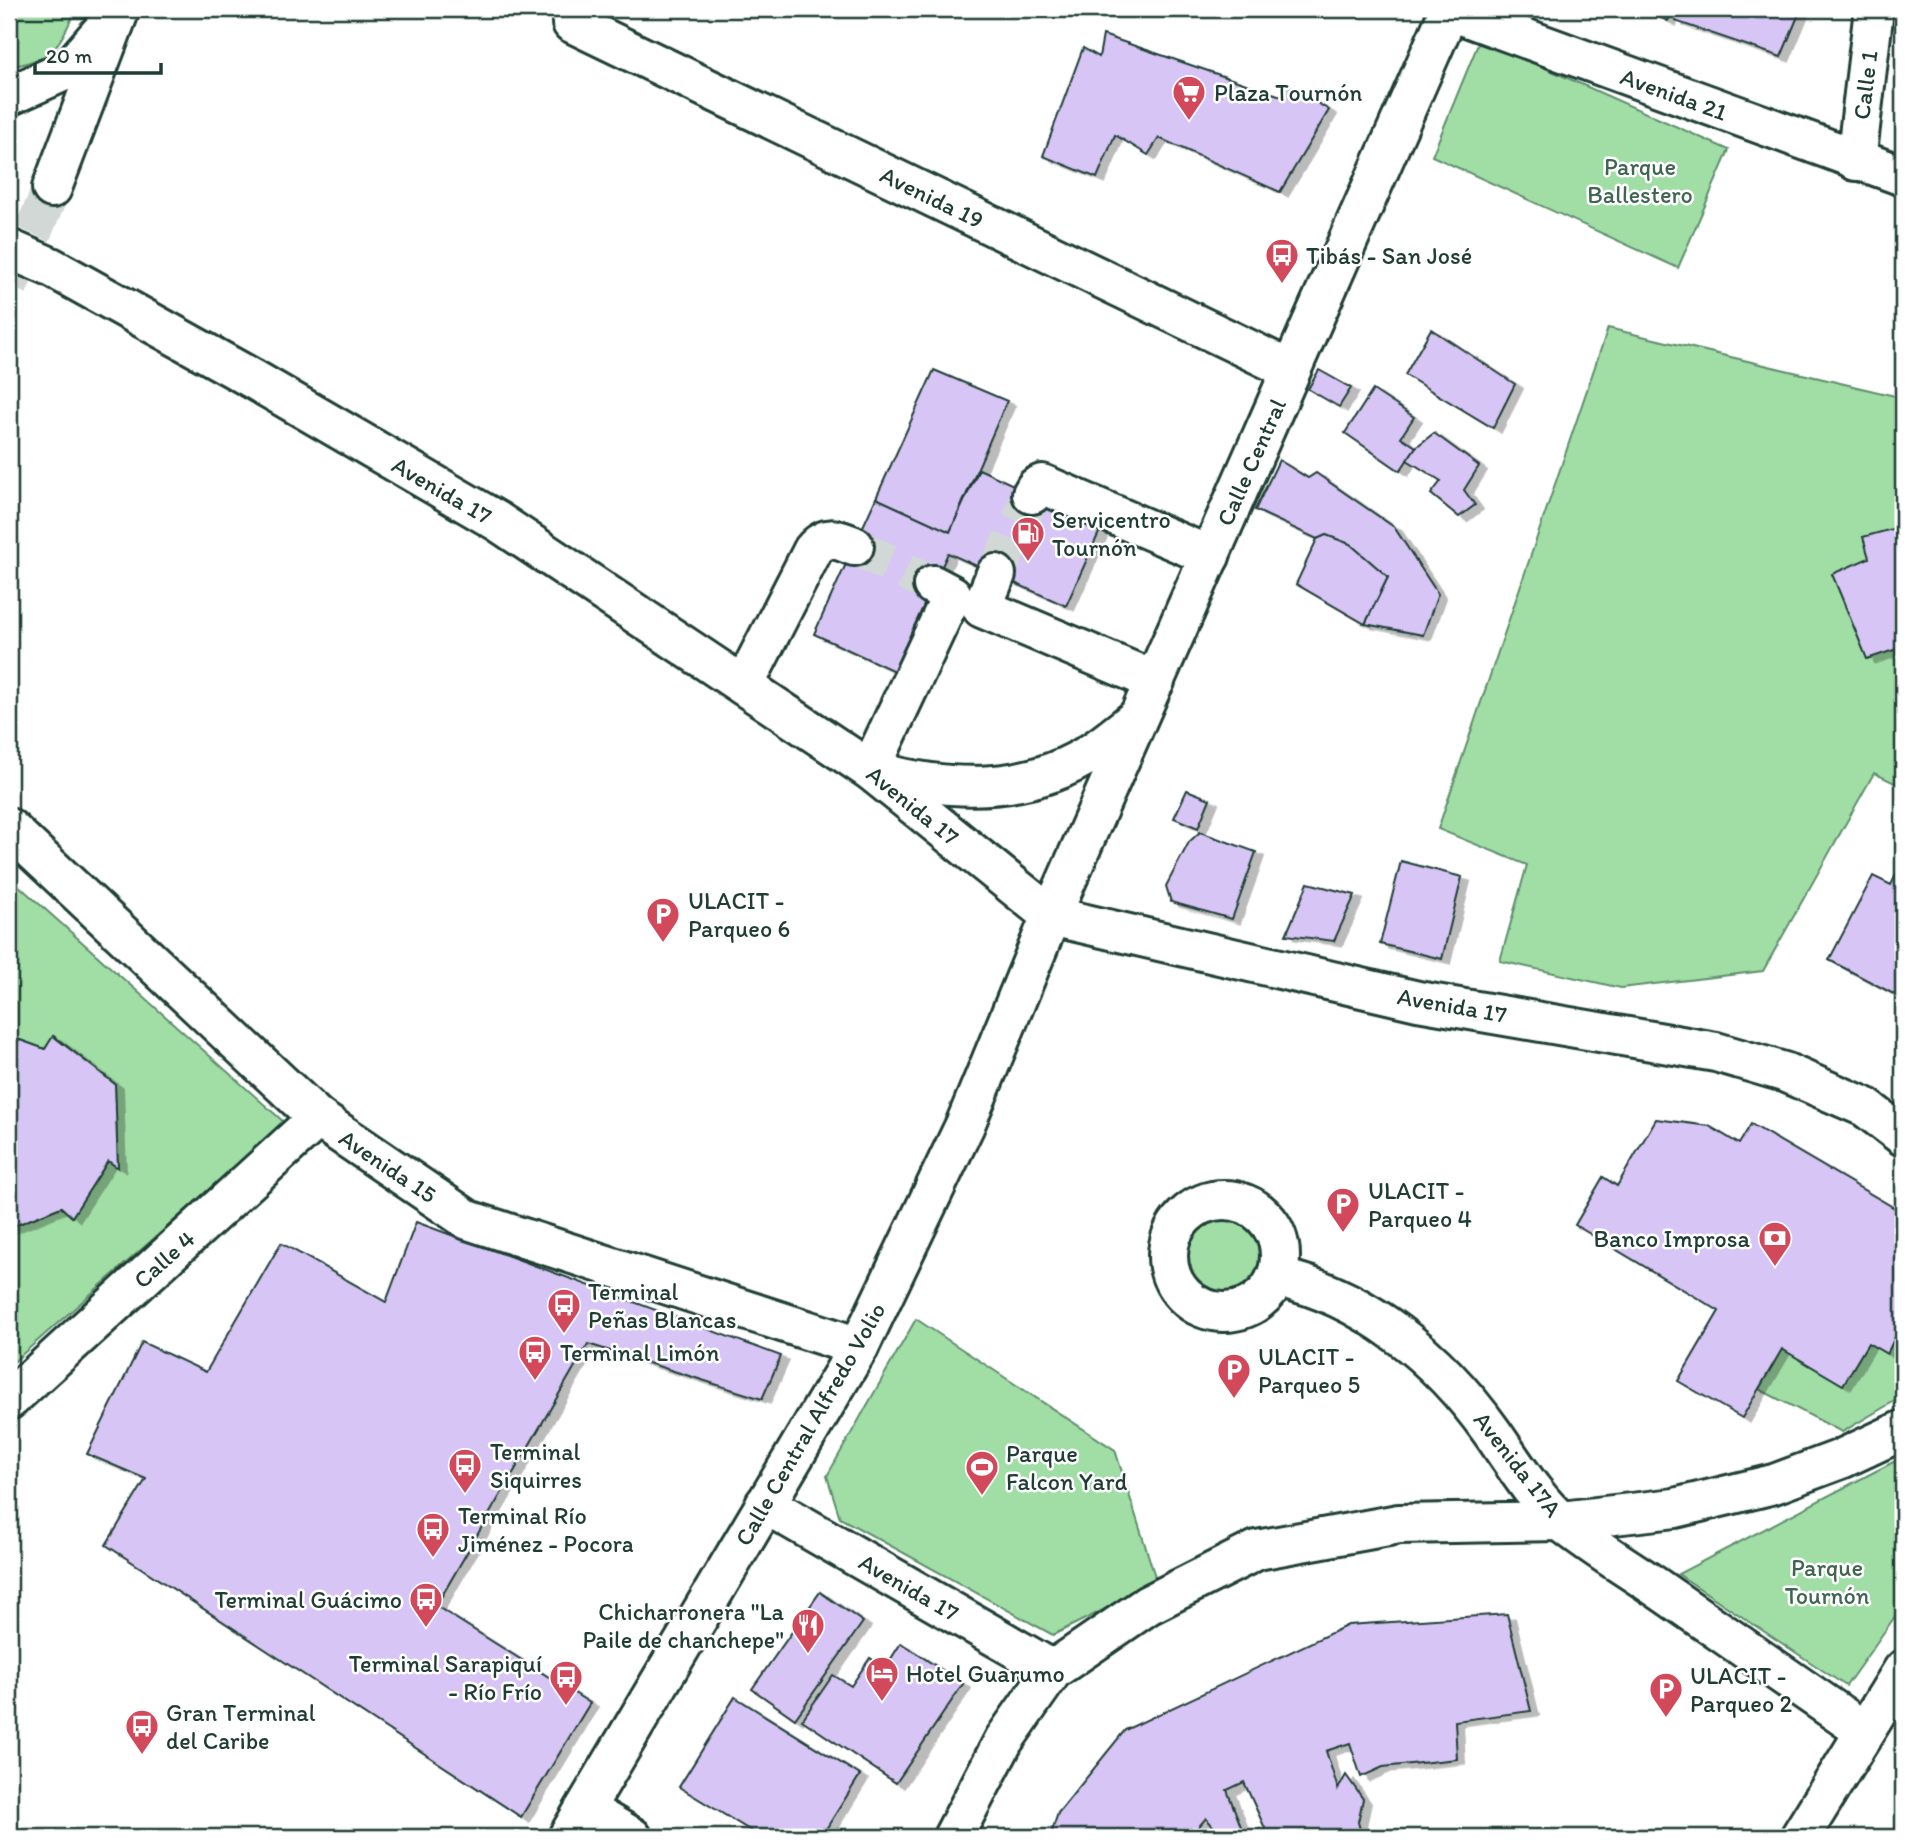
<svg xmlns="http://www.w3.org/2000/svg" width="1912" height="1846" viewBox="0 0 1912 1846" font-family="Itim,sans-serif">
	<style>
		.green { fill: #a1dea6; stroke: #608e6d; stroke-width: 2 }
		.building { fill: #d7c5f6; stroke: #1f3d34; stroke-width: 2; filter: url(#shadow) }
		.lines { fill: none; stroke-linecap: round; stroke-linejoin: round }
		.minor-tunnel { stroke: #d2d8d6; stroke-width: 38; stroke-dasharray: 38 19; stroke-linecap: butt }
		.minor-casing { stroke: #1f3d34; stroke-width: 44 }
		.major-casing { stroke: #1f3d34; stroke-width: 44 }
		.minor { stroke: #fff; stroke-width: 38 }
		.major { stroke: #fff; stroke-width: 38 }
		.labels { text-anchor: middle; dominant-baseline: central; stroke-width: 5; stroke-linejoin: round; paint-order: stroke }
		.street-label { font-size: 24px; fill: #1f3d34; stroke: #fff }
		.poi-label { font-size: 24px; fill: #1f3d34; stroke: #fff; text-anchor: start }
		.park-label { font-size: 24px; fill: #406550; stroke: #fff }
	</style>
	<defs>
		<filter id="shadow"><feDropShadow dx="8" dy="4.5" stdDeviation="0" flood-color="#0004"/></filter>
	</defs>
	<rect width="100%" height="100%" fill="#fff"/>
	<filter id="ink" filterUnits="userSpaceOnUse"><feTurbulence type="fractalNoise" baseFrequency=".0143" numOctaves="2"/><feDisplacementMap in="SourceGraphic" scale="14" xChannelSelector="R" yChannelSelector="G"/><feConvolveMatrix kernelMatrix="1 2 1 2 8 2 1 2 1" color-interpolation-filters="sRGB"/></filter>
	<g filter="url(#ink)">
		<g class="green">
			<path d="M9,9h67c-18,39 -22,50 -67,58z"/>
			<path d="M1480,39l249,111 -51,118 -246,-112z"/>
			<path d="M1608,328l287,68 8,-2v393l-29,-14 -111,198 -142,17 -121,-27 27,-96 -89,-36z"/>
			<path d="M9,877l276,246 -276,243v-138l52,-21 11,10 36,-56 10,6 -3,-83 -61,-48 -9,13 -36,-13z"/>
			<circle cx="1224" cy="1256" r="41"/>
			<path d="M916,1319l199,131 42,133 -104,52 -213,-117 -13,-42z"/>
			<path d="M1903,1320v76l-61,36 -83,-43 23,-40 61,36 25,-42 19,10z"/>
			<path d="M1903,1457v148l-57,81 -168,-112z"/>
		</g>
		<g class="building">
			<path d="M1643,9h30l-5,12z"/>
			<path d="M1680,9h121l-20,48 -106,-36z"/>
			<path d="M1103,35l178,61 5,-12 43,26 -49,82 -121,-54 -11,17 -33,-20 -18,43 -54,-22 40,-108 16,9z"/>
			<path d="M1431,329l84,55 -22,44 -88,-53z"/>
			<path d="M934,370l73,31 -57,131 -74,-34z"/>
			<path d="M1319,370l32,18 -12,19 -31,-18z"/>
			<path d="M1373,390l41,27 -13,20 15,10 -16,24 -55,-38z"/>
			<path d="M1434,433l45,33 -15,24 11,15 -16,12 -28,-23 10,-13 -34,-21 9,-13z"/>
			<path d="M1279,460l29,18 8,-5 78,54 44,67 -15,41 -58,-11 23,-47 -38,-33 -24,-9 -9,4 -62,-29z"/>
			<path d="M979,469l123,57 -36,80 -118,-53 -54,118 -80,-37 62,-136 74,34z"/>
			<path d="M1903,526v121l-36,12 -35,-85 37,-16 -6,-21z"/>
			<path d="M1326,535l24,9 38,33 -23,47 -69,-40 21,-45z"/>
			<path d="M1187,790l23,9 -12,29 -24,-10z"/>
			<path d="M1200,832l56,20 -24,67 -61,-17 -5,-16 23,-44z"/>
			<path d="M1401,861l61,16 -20,82 -62,-15z"/>
			<path d="M1903,861v138l-74,-39 44,-84 18,9z"/>
			<path d="M1308,883l47,12 -21,46 -48,-6z"/>
			<path d="M9,1036l36,13 8,-13 62,48 3,84 -10,-7 -36,56 -11,-10 -52,21z"/>
			<path d="M1656,1119l53,7 30,18 12,-20 152,89v107l-16,34 -19,-11 -25,42 -61,-36 -40,69 -64,-37 41,-70 -144,-86 28,-48 14,9z"/>
			<path d="M416,1222l365,134 -19,43 -174,-55 -152,262 154,97 -69,114 -415,-272 40,-66 -59,-25 55,-112 64,30 75,-129 105,59z"/>
			<path d="M820,1592l43,30 -68,97 -43,-30z"/>
			<path d="M1507,1614l24,97 -76,10 2,38 -74,8 -22,10 -11,-34 -24,8 12,38 8,-14 17,24 -5,23 4,15h-93l-25,-55 -17,8 18,47h-23l-16,-19 -16,19h-140l8,-24 67,-83 223,-105z"/>
			<path d="M901,1643l62,41 -67,99 -94,-63 31,-45 18,11 19,-28 15,10z"/>
			<path d="M735,1697l125,78 -39,62h-60l-82,-50z"/>
		</g>
		<g class="lines">
			<g class="minor-tunnel">
				<path d="M9,286l43,-98"/>
				<path d="M854,546l79,39"/>
				<path d="M996,574l36,-80"/>
			</g>
			<defs>
				<g id="minor">
					<path d="M1445,9l458,167"/>
					<path d="M572,23l719,347"/>
					<path d="M9,96l60,-27 34,-39"/>
					<path d="M1856,161l18,-152"/>
					<path d="M52,188l68,-179"/>
					<path d="M1032,494l4,-7 6,-3 168,72"/>
					<path d="M996,574l-14,34 173,73"/>
					<path d="M744,685l69,-135c13,-16 23,-11 41,-4"/>
					<path d="M870,770l82,-175 -19,-10"/>
					<path d="M9,828l309,290 150,102 391,127"/>
					<circle cx="1224" cy="1256" r="56"/>
					<path d="M1276,1277c89,19 163,81 215,154 20,28 45,70 72,92 31,25 67,46 100,69 67,46 134,93 201,139"/>
					<path d="M9,1400l309,-282"/>
					<path d="M765,1504l288,166"/>
					<path d="M585,1809l47,28"/>
					<path d="M568,1837l291,-490 106,-222 86,-209"/>
					<path d="M953,1837l51,-97 49,-70 95,-65 109,-55 142,-26 162,-3 114,-13 99,-24 67,-25 62,-29"/>
					<path d="M1800,1837l103,-167"/>
				</g>
				<g id="major">
					<path d="M9,249l42,18 202,112 244,142 373,249 181,146 367,85 298,51 68,20 81,35 38,29"/>
					<path d="M881,773c73,19 148,21 213,-22 15,-10 29,-22 43,-33"/>
					<path d="M1051,916l399,-907"/>
				</g>
			</defs>
			<use href="#minor" class="minor-casing"/>
			<use href="#major" class="major-casing"/>
			<use href="#minor" class="minor"/>
			<use href="#major" class="major"/>
		</g>
	</g>
	<defs>
		<symbol id="supermarket-pin" viewBox="-11 -11 22 30"><path d="M0 17L-7.5 6A9.5 9.5 0 1 1 7.5 6Z" fill="#d1495b" stroke="#fff"/><path d="M-6-5.5h2.5l.6 2H6L4.5 2H-2.5L-4.4-4H-6ZM-1.5 3.2a1.3 1.3 0 1 0 .1 0ZM3 3.2a1.3 1.3 0 1 0 .1 0Z" fill="#fff"/></symbol>
		<symbol id="bus-pin" viewBox="-11 -11 22 30"><path d="M0 17L-7.5 6A9.5 9.5 0 1 1 7.5 6Z" fill="#d1495b" stroke="#fff"/><path d="M-5-6H5V4H4V6H2V4H-2V6H-4V4H-5ZM-3.5-4V0h7V-4ZM-3.5 1.2v1.5H-2V1.2ZM2 1.2v1.5H3.5V1.2Z" fill="#fff"/></symbol>
		<symbol id="fuel-pin" viewBox="-11 -11 22 30"><path d="M0 17L-7.5 6A9.5 9.5 0 1 1 7.5 6Z" fill="#d1495b" stroke="#fff"/><path d="M-5.5-6h7V0h2V4h1.3V-2.5L3-4.5l.8-.8L6-3V5H2.5V1h-1V6h-7ZM-4.2-4.7v3.2H.2V-4.7Z" fill="#fff"/></symbol>
		<symbol id="parking-pin" viewBox="-11 -11 22 30"><path d="M0 17L-7.5 6A9.5 9.5 0 1 1 7.5 6Z" fill="#d1495b" stroke="#fff"/><path d="M-3.5-5.5H1a3.5 3.5 0 0 1 0 7H-1V5.5H-3.5ZM-1-3.4V-.6H.8a1.4 1.4 0 0 0 0-2.8Z" fill="#fff"/></symbol>
		<symbol id="bank-pin" viewBox="-11 -11 22 30"><path d="M0 17L-7.5 6A9.5 9.5 0 1 1 7.5 6Z" fill="#d1495b" stroke="#fff"/><path d="M-6-4H6V4H-6ZM0-2.3a2.3 2.3 0 1 0 0 4.6a2.3 2.3 0 1 0 0-4.6Z" fill="#fff"/></symbol>
		<symbol id="stadium-pin" viewBox="-11 -11 22 30"><path d="M0 17L-7.5 6A9.5 9.5 0 1 1 7.5 6Z" fill="#d1495b" stroke="#fff"/><path d="M0-5a6.5 5 0 1 0 0 10a6.5 5 0 1 0 0-10ZM-3.5-1.8h7v3.6h-7Z" fill="#fff"/></symbol>
		<symbol id="restaurant-pin" viewBox="-11 -11 22 30"><path d="M0 17L-7.5 6A9.5 9.5 0 1 1 7.5 6Z" fill="#d1495b" stroke="#fff"/><path d="M-5-6h1v4h1v-4h1v4h1v-4h1v5L-1.5 .5V6h-2V.5L-5-1ZM5-6V6H3V1.5H1.5Q1.5-4 5-6Z" fill="#fff"/></symbol>
		<symbol id="hotel-pin" viewBox="-11 -11 22 30"><path d="M0 17L-7.5 6A9.5 9.5 0 1 1 7.5 6Z" fill="#d1495b" stroke="#fff"/><path d="M-6-4.5h1.5V1H6V5H4.5V3h-9V5H-6ZM-4 0a1.8 1.8 0 1 1 3.6 0ZM.5 0V-2.5h3Q6-2.5 6 0Z" fill="#fff"/></symbol>
	</defs>
	<g fill-rule="evenodd">
		<use href="#supermarket-pin" x="1170" y="73" width="38" height="52"/>
		<use href="#bus-pin" x="1263" y="236" width="38" height="52"/>
		<use href="#fuel-pin" x="1009" y="514" width="38" height="52"/>
		<use href="#parking-pin" x="644" y="895" width="38" height="52"/>
		<use href="#parking-pin" x="1324" y="1185" width="38" height="52"/>
		<use href="#bank-pin" x="1756" y="1219" width="38" height="52"/>
		<use href="#bus-pin" x="545" y="1286" width="38" height="52"/>
		<use href="#bus-pin" x="516" y="1333" width="38" height="52"/>
		<use href="#parking-pin" x="1215" y="1351" width="38" height="52"/>
		<use href="#bus-pin" x="446" y="1446" width="38" height="52"/>
		<use href="#stadium-pin" x="963" y="1448" width="38" height="52"/>
		<use href="#bus-pin" x="414" y="1510" width="38" height="52"/>
		<use href="#bus-pin" x="407" y="1580" width="38" height="52"/>
		<use href="#restaurant-pin" x="789" y="1606" width="38" height="52"/>
		<use href="#hotel-pin" x="863" y="1654" width="38" height="52"/>
		<use href="#bus-pin" x="547" y="1658" width="38" height="52"/>
		<use href="#parking-pin" x="1647" y="1670" width="38" height="52"/>
		<use href="#bus-pin" x="123" y="1707" width="38" height="52"/>
	</g>
	<g class="labels">
		<g class="street-label">
			<text transform="translate(1865 85) rotate(-83)">Calle 1</text>
			<text transform="translate(1674 94) rotate(20)">Avenida 21</text>
			<text transform="translate(932 197) rotate(26)">Avenida 19</text>
			<text transform="translate(1251 462) rotate(-66)">Calle Central</text>
			<text transform="translate(442 490) rotate(30)">Avenida 17</text>
			<text transform="translate(913 805) rotate(39)">Avenida 17</text>
			<text transform="translate(1452 1005) rotate(10)">Avenida 17</text>
			<text transform="translate(388 1166) rotate(34)">Avenida 15</text>
			<text transform="translate(164 1259) rotate(-42)">Calle 4</text>
			<text transform="translate(810 1424) rotate(-60)">Calle Central Alfredo Volio</text>
			<text transform="translate(1518 1464) rotate(52)">Avenida 17A</text>
			<text transform="translate(909 1587) rotate(30)">Avenida 17</text>
		</g>
		<g class="poi-label">
			<text x="1214" y="92">Plaza Tournón</text>
			<text x="1306" y="255">Tibás - San José</text>
			<text x="1052" y="519">Servicentro<tspan x="1052" dy="28">Tournón</tspan></text>
			<text x="688" y="900">ULACIT -<tspan x="688" dy="28">Parqueo 6</tspan></text>
			<text x="1368" y="1190">ULACIT -<tspan x="1368" dy="28">Parqueo 4</tspan></text>
			<text x="1750" y="1238" text-anchor="end">Banco Improsa</text>
			<text x="588" y="1291">Terminal<tspan x="588" dy="28">Peñas Blancas</tspan></text>
			<text x="560" y="1352">Terminal Limón</text>
			<text x="1258" y="1356">ULACIT -<tspan x="1258" dy="28">Parqueo 5</tspan></text>
			<text x="490" y="1451">Terminal<tspan x="490" dy="28">Siquirres</tspan></text>
			<text x="1006" y="1453">Parque<tspan x="1006" dy="28">Falcon Yard</tspan></text>
			<text x="458" y="1515">Terminal Río<tspan x="458" dy="28">Jiménez - Pocora</tspan></text>
			<text x="402" y="1599" text-anchor="end">Terminal Guácimo</text>
			<text x="784" y="1611" text-anchor="end">Chicharronera "La<tspan x="784" dy="28">Paile de chanchepe"</tspan></text>
			<text x="542" y="1663" text-anchor="end">Terminal Sarapiquí<tspan x="542" dy="28">- Río Frío</tspan></text>
			<text x="906" y="1673">Hotel Guarumo</text>
			<text x="1690" y="1675">ULACIT -<tspan x="1690" dy="28">Parqueo 2</tspan></text>
			<text x="166" y="1712">Gran Terminal<tspan x="166" dy="28">del Caribe</tspan></text>
		</g>
		<g class="park-label">
			<text x="1640" y="166">Parque<tspan x="1640" dy="28">Ballestero</tspan></text>
			<text x="1827" y="1567">Parque<tspan x="1827" dy="28">Tournón</tspan></text>
		</g>
	</g>
	<rect width="1912" height="1846" fill="none" stroke="#fff" stroke-width="35"/>
	<rect x="18" y="18" width="1877" height="1811" fill="none" stroke="#1f3d34" stroke-width="2.5" filter="url(#ink)"/>
	<path d="M35 63v10h126v-10" fill="none" stroke="#1f3d34" stroke-width="3.5"/>
	<text x="46" y="63" font-size="21" fill="#1f3d34" stroke="#ffffff" stroke-width="5" paint-order="stroke">20 m</text>
</svg>
